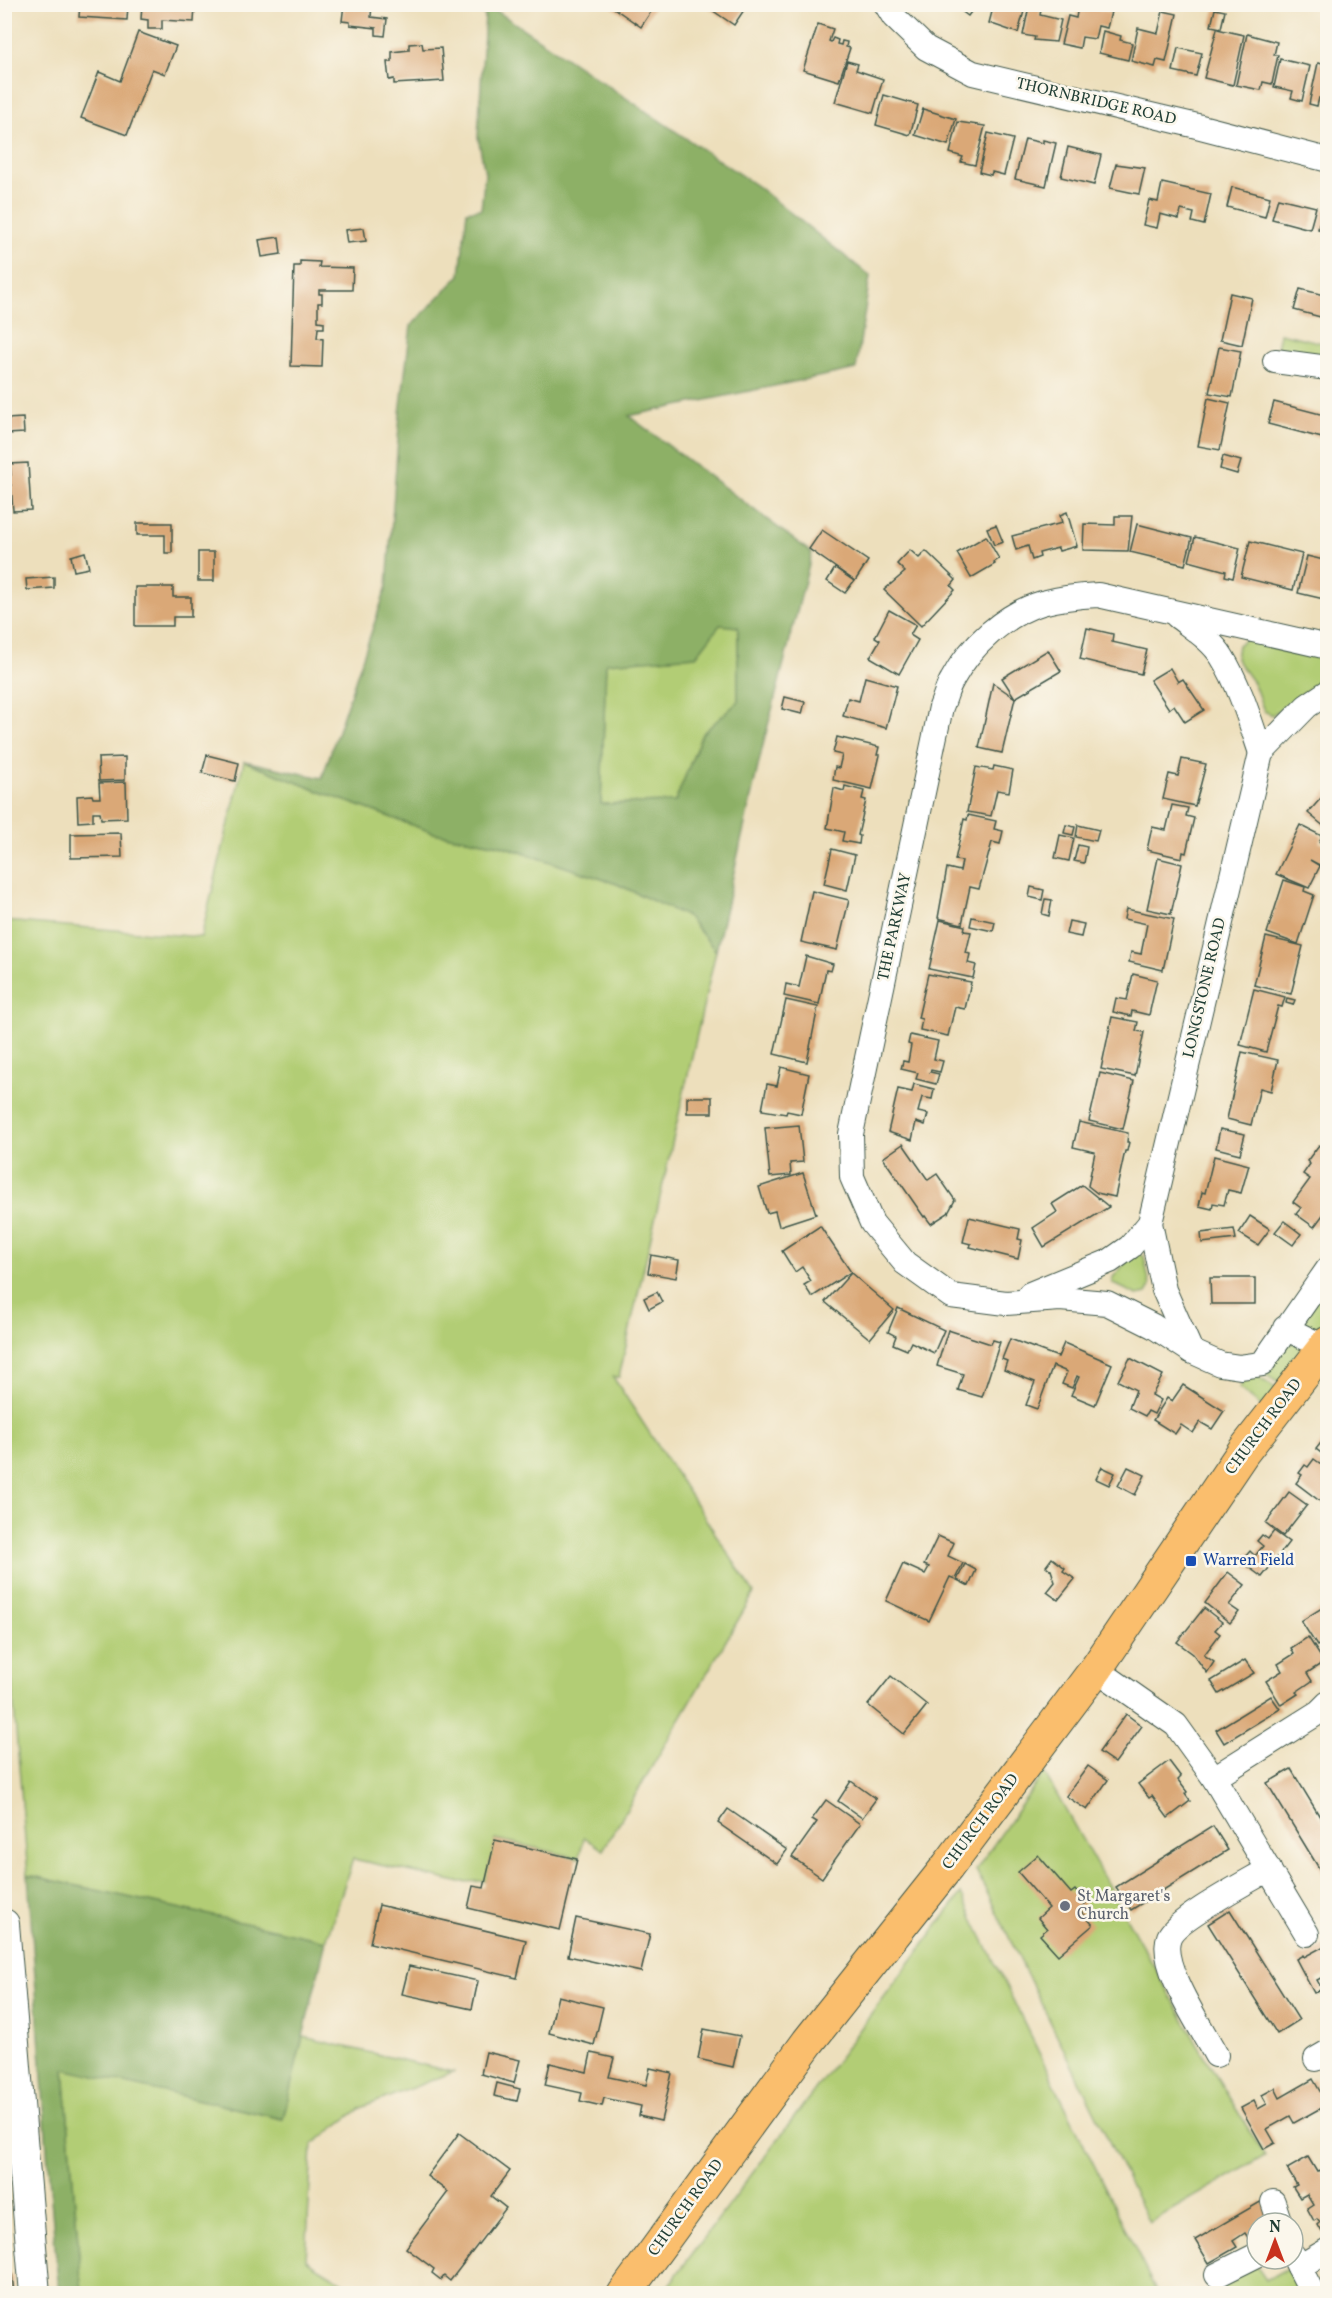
<svg xmlns="http://www.w3.org/2000/svg" width="1332" height="2298" viewBox="0 0 1332 2298" font-family="Vollkorn,serif">
	<style>
		.green { fill: #b2cd74; stroke: #688554; stroke-width: 1.5 }
		.forest { fill: #8db066; stroke: #56764d; stroke-width: 1.5; fill-rule: evenodd }
		.building { fill: #daa877 }
		.lines { fill: none; stroke-linecap: round; stroke-linejoin: round }
		.minor-casing { stroke: #3e5548; stroke-width: 26 }
		.tertiary-casing { stroke: #3e5548; stroke-width: 32 }
		.primary-casing { stroke: #3e5548; stroke-width: 35 }
		.minor { stroke: #fff; stroke-width: 24 }
		.tertiary { stroke: #fff; stroke-width: 30 }
		.primary { stroke: #fabe6d; stroke-width: 33 }
		.transit-dot { fill: #1a4fb4; stroke: #fbf7ec; stroke-width: 2 }
		.worship-dot { fill: #6b7280; stroke: #fbf7ec; stroke-width: 2 }
		.labels { text-anchor: middle; dominant-baseline: central; stroke-width: 5; stroke-linejoin: round; paint-order: stroke }
		.street-label { font-size: 16px; fill: #1f3d34; stroke: #fbf7ec }
		.transit-label { font-size: 16px; fill: #164399; stroke: #fbf7ec; text-anchor: start }
		.worship-label { font-size: 16px; fill: #5b616d; stroke: #fbf7ec; text-anchor: start }
	</style>
	<rect width="100%" height="100%" fill="#fbf7ec"/>
	<filter id="ink" filterUnits="userSpaceOnUse"><feTurbulence type="fractalNoise" baseFrequency=".0167" numOctaves="2"/><feDisplacementMap in="SourceGraphic" scale="12" xChannelSelector="R" yChannelSelector="G"/><feConvolveMatrix kernelMatrix="1 2 1 2 8 2 1 2 1" color-interpolation-filters="sRGB"/></filter>
	<filter id="wash" filterUnits="userSpaceOnUse"><feTurbulence type="fractalNoise" baseFrequency=".008" numOctaves="4" result="noise"/><feDisplacementMap in="SourceGraphic" scale="24" xChannelSelector="R" yChannelSelector="G"/><feGaussianBlur stdDeviation="1.35" result="paint"/><feColorMatrix in="noise" values="0 0 0 0 0 0 0 0 0 0 0 0 0 0 0 0 0 1.4 0 .05"/><feComposite in="paint" operator="in"/></filter>
	<g filter="url(#wash)">
		<rect width="100%" height="100%" fill="#eddfbc"/>
		<g class="green">
			<path d="M1280,333l47,11v20l-50,-16z"/>
			<path d="M720,624l18,2v76l-36,32 -27,68 -74,2 5,-142 90,-6z"/>
			<path d="M1249,637l78,17v22l-55,39 -8,-4 -10,-27 -18,-25 2,-14z"/>
			<path d="M244,761l74,30 116,42 66,12 117,39 71,33 28,34 -97,426h-6l141,216 -151,257 -19,-13 -5,21 -83,-19 -10,42 -29,1 -104,-23 -27,82 -298,-66 -24,-288v-666l197,16z"/>
			<path d="M1135,1252l9,4 6,30 -4,7 -9,2 -25,-12 1,-6z"/>
			<path d="M1327,1268v53l-2,4 -8,3 -9,-2 -7,-12z"/>
			<path d="M1277,1336l28,11 -25,37 -26,-17z"/>
			<path d="M1250,1372l27,17 -15,18 -23,-19z"/>
			<path d="M1044,1772l172,304 49,80 -116,67 -173,-353z"/>
			<path d="M961,1894l196,399h-494z"/>
			<path d="M303,2037l150,35 -92,36 -49,37 -6,115 44,27 -6,6 -262,1 -18,-226 218,51z"/>
			<path d="M1255,2264l11,16 23,-13 14,27h-98z"/>
		</g>
		<g class="forest">
			<path d="M469,5h16l13,7 259,174 113,90 -14,93 -227,47 183,137 -50,196 -46,202 -28,-34 -71,-33 -117,-39 -66,-12 -116,-42 -74,-30 78,17 65,-192 13,-173 11,-87 49,-51 7,-64 14,-2 4,-36 -7,-36 7,-122zM720,625l18,2v75l-36,32 -27,68 -74,2 5,-141 90,-7z"/>
			<path d="M28,1875l298,66 -43,178 -219,-50 18,224h-23l-11,-129z"/>
		</g>
		<g id="blocks">
			<g class="building">
				<path d="M80,4h48l-1,16 -48,-3z"/>
				<path d="M142,4h53l-1,18 -32,-2v9h-14v-9l-7,-1z"/>
				<path d="M344,4h28l-1,13 16,2 -2,17 -9,-1v-7l-26,-3v-3l-8,-1z"/>
				<path d="M608,4h48l-15,23z"/>
				<path d="M703,4h45l-14,21z"/>
				<path d="M952,4h25l-9,12z"/>
				<path d="M994,4h32l-8,29 -29,-10z"/>
				<path d="M1029,6l12,3 -1,6 21,5 -5,22 -22,-2 1,-3 -12,-2z"/>
				<path d="M1078,6l33,6 -4,16 -9,-2 -3,13 -13,-2 -2,11 -19,-4 7,-28 8,2z"/>
				<path d="M1215,9l10,2 -4,17 -10,-2z"/>
				<path d="M1163,11l14,3 -11,48 -9,-2 -2,7 -24,-6 7,-33 20,5z"/>
				<path d="M818,24l15,5 -4,12 2,1 2,-4 5,2 -1,4 4,1 1,-4 5,1 -1,5 4,1 -11,33 -36,-11z"/>
				<path d="M1217,29l27,6 -11,50 -29,-7z"/>
				<path d="M1103,31l18,5 -1,4 12,3 -4,17 -29,-7z"/>
				<path d="M138,32l38,14 -11,28 -13,-5 -25,66 -46,-17 18,-46 21,9z"/>
				<path d="M1247,34l30,8 -3,13h4l-6,29 -9,-2 -2,8 -25,-5z"/>
				<path d="M422,43l1,6 18,-1 3,33 -50,3v-5l-5,1 -2,-18h5v-10l17,-2v-6z"/>
				<path d="M1178,48l24,5 -6,23 -23,-5z"/>
				<path d="M1280,59l30,7 -8,35 -11,-3 2,-7 -19,-4z"/>
				<path d="M847,61l11,3 -2,6 27,9 -10,34 -38,-11z"/>
				<path d="M1318,63l10,2v35l-9,-2 -2,8 -8,-2z"/>
				<path d="M884,95l34,10 -8,30 -34,-10z"/>
				<path d="M923,109l33,10 -8,26 -33,-10z"/>
				<path d="M958,122l27,4 -10,39 -14,-3 2,-5 -13,-4z"/>
				<path d="M988,133l25,6 -9,36 -12,-3 -1,3 -12,-3z"/>
				<path d="M1025,139l18,4v-3l13,3 -10,43 -31,-7z"/>
				<path d="M1068,147l33,8 -7,30 -33,-8z"/>
				<path d="M1116,164l29,4 -6,26 -29,-6z"/>
				<path d="M1162,183l49,11 -7,31 -12,-3 2,-9 -13,-3 -2,9 -19,-5 -3,14 -14,-3 6,-25 9,2z"/>
				<path d="M1232,187l38,10 -5,20 -38,-10z"/>
				<path d="M1278,198l38,9 -6,22 -38,-10z"/>
				<path d="M1323,208l5,2v22l-10,-3z"/>
				<path d="M364,228l2,13 -19,2 -2,-13z"/>
				<path d="M279,237l2,17 -19,3 -3,-17z"/>
				<path d="M300,261l20,1 -1,5 34,1 -1,22h-33v4h3v9h-4v18l6,1v6h-6l-1,10 6,1 -1,28 -31,-1 3,-100h6z"/>
				<path d="M1300,289l28,7v23l-34,-9z"/>
				<path d="M1230,293l22,5 -10,47 -22,-5z"/>
				<path d="M1219,347l22,4 -9,46 -23,-4z"/>
				<path d="M1208,398l22,5 -10,47 -22,-4z"/>
				<path d="M1274,402l54,14 -6,22 -54,-14z"/>
				<path d="M23,418l1,15 -17,1 -1,-15z"/>
				<path d="M1223,456l18,5 -4,13 -17,-5z"/>
				<path d="M28,463l3,47 -18,1 -2,-26h-2l-1,-10h3l-1,-11z"/>
				<path d="M1067,512l10,34 -18,5 -1,-3 -19,5 1,4 -8,3 -4,-14 -12,4 -4,-14 50,-13 -2,-8z"/>
				<path d="M1115,516h17l-4,35 -45,-1 1,-26 31,1z"/>
				<path d="M137,523h35v30h-7v-18h-28z"/>
				<path d="M1137,524l55,14 -7,27 -55,-13z"/>
				<path d="M996,525l7,17 -9,3 -7,-17z"/>
				<path d="M822,530l46,31 -13,20 -46,-32z"/>
				<path d="M986,536l13,23 -5,3 1,2 -24,14 -14,-25z"/>
				<path d="M1195,537l45,11 -7,30 -8,-2 1,-5 -37,-10z"/>
				<path d="M1250,541l52,13 -9,36 -52,-13z"/>
				<path d="M910,550l9,8 7,-7 30,29 -5,6 4,4 -34,36 -37,-36 21,-18 -8,-8z"/>
				<path d="M85,552l4,16 -15,3 -3,-15z"/>
				<rect x="198" y="552" width="16" height="29"/>
				<path d="M1307,556l21,5v39l-30,-7z"/>
				<path d="M835,568l19,13 -9,12 -18,-12z"/>
				<path d="M54,577v11l-27,2 -1,-11z"/>
				<path d="M135,587h38v10h18v20h-18v9h-38z"/>
				<path d="M889,610l27,15 -6,10 8,5 -19,34 -29,-17 10,-17 -5,-3z"/>
				<path d="M1087,628l26,6 -1,8 35,8 -6,24 -61,-15z"/>
				<path d="M1048,650l13,21 -46,27 -13,55 -23,-5 14,-65 22,15 -13,-20z"/>
				<path d="M1170,668l8,14 5,-3 21,31 -19,12 -11,-17 -5,4 -19,-29z"/>
				<path d="M865,677l32,9 -11,42 -43,-12 5,-18 11,3z"/>
				<path d="M785,697l20,5 -3,12 -20,-5z"/>
				<path d="M837,737l42,10 -2,8h3l-8,34 -39,-9 2,-13 4,1 3,-13 -9,-2z"/>
				<path d="M207,755l32,8 -4,18 -33,-8z"/>
				<path d="M125,757v23l-26,1 -1,-23z"/>
				<path d="M1182,759l24,5 -11,42 -32,-7 6,-25 9,2z"/>
				<path d="M994,766l19,4 -4,22 -12,-2 -6,26 -24,-4 9,-45 17,3z"/>
				<path d="M126,782l1,36 -26,1 -1,-7h-7v9l-15,1 -1,-26 15,-1 1,3h7l-1,-15z"/>
				<path d="M845,786l19,5 -2,8 4,1 -8,35 2,1 -1,8 -17,-3 2,-9 -17,-4 7,-40 10,3z"/>
				<path d="M1328,790v36l-2,2 -18,-15z"/>
				<path d="M1172,805l16,3 -2,8 8,2 -8,35 -3,-1 -1,6 -35,-8 5,-23 14,3z"/>
				<path d="M968,815l28,6 -2,8 9,2 -3,13 -8,-2 -13,47 -9,-2 -8,37 -24,-6 9,-50 13,3 2,-10 -7,-1 9,-41 3,1z"/>
				<path d="M1066,825l9,2 -2,8 -9,-2z"/>
				<path d="M1078,825l21,5 -3,11 -20,-4z"/>
				<path d="M1300,825l22,11 -3,6 9,4v11l-5,10 -13,-7 10,6 -11,22 -33,-14z"/>
				<path d="M121,833l1,24 -51,1v-24z"/>
				<path d="M1060,835l14,3 -5,23 -14,-3z"/>
				<path d="M1078,845l9,2 -3,16 -10,-2z"/>
				<path d="M832,849l23,6 -8,35 -23,-6z"/>
				<path d="M1158,858l24,6 -11,50 -24,-5z"/>
				<path d="M1284,880l21,7 -1,4 10,4 -16,49 -31,-11z"/>
				<path d="M1031,887l13,3 -2,10 -13,-3z"/>
				<path d="M812,891l37,9 -12,50 -36,-8z"/>
				<path d="M1045,899l7,1 -3,16 -7,-2z"/>
				<path d="M1126,909l48,10 -11,51 -34,-8 2,-10 10,2 6,-30 -23,-5z"/>
				<path d="M972,917l23,5 -2,9 -23,-5z"/>
				<path d="M940,920l25,6 -1,5 7,1 -5,21 4,1 -2,9 8,2 -3,13 -44,-9z"/>
				<path d="M1069,921l15,3 -3,13 -15,-3z"/>
				<path d="M1266,937l37,9 -12,48 -37,-9z"/>
				<path d="M806,956l27,8 -2,7 -5,-1 -7,34 -35,-8 2,-12 13,3z"/>
				<path d="M928,974l43,8 -6,27 -10,-2 -7,29 -28,-6 2,-11 -4,-1z"/>
				<path d="M1133,974l24,6 -8,35 -17,-4 -1,5 -18,-4 3,-14 11,2z"/>
				<path d="M1254,989l31,8 -3,10 -4,-1 -12,46 -26,-7z"/>
				<path d="M1287,998l8,2 -2,5 -7,-2z"/>
				<path d="M786,1000l32,7 -11,55 -33,-8z"/>
				<path d="M1112,1017l26,5 -2,9 8,1 -9,44 -34,-7z"/>
				<path d="M910,1035l28,6 -4,18 9,2 -3,11 -9,-2 -1,2 9,2 -3,10 -20,-5 2,-6 -17,-4 2,-8 5,1 3,-17 -3,-1z"/>
				<path d="M1242,1052l36,8 -7,31 -11,-3 -9,37 -24,-6z"/>
				<path d="M781,1067l28,7 -8,40 -14,-3 -1,3 -24,-4 5,-26 10,2z"/>
				<path d="M1100,1073l34,8 -11,48 -34,-8z"/>
				<path d="M914,1084l20,5 -2,10 -10,-2 -4,15 10,2 -3,11 -9,-3 -4,18 -24,-8 10,-43 14,3z"/>
				<rect x="687" y="1097" width="25" height="16"/>
				<path d="M1079,1122l49,11 -1,9h2l-2,9h-2l-10,46 -18,-4 -9,-7 7,-34 -22,-5z"/>
				<path d="M799,1125l4,37 -13,1 1,12 -21,2 -5,-49z"/>
				<path d="M1220,1129l25,5 -5,20 -24,-6z"/>
				<path d="M903,1144l25,36 9,-6 18,26 -7,13 -17,11 -6,-8 -1,1 -41,-59z"/>
				<path d="M1319,1145l9,6v57l-14,19 -18,-13 5,-6 -8,-6 17,-23 -7,-5 7,-10 -3,-3z"/>
				<path d="M1214,1156l35,9 -8,28 -13,-3 -4,15 -11,-2 -1,6 -13,-3 3,-14 3,1z"/>
				<path d="M803,1173l13,41 -37,12 -4,-15 -8,2 -8,-26z"/>
				<path d="M1082,1185l27,22 -65,40 -11,-19 24,-16 -5,-8z"/>
				<path d="M1250,1216l20,13 -12,16 -19,-12z"/>
				<path d="M969,1217l51,12 -2,10 4,1 -4,19 -48,-12 1,-3 -8,-2z"/>
				<path d="M1284,1221l17,13 -8,11 -18,-13z"/>
				<path d="M820,1226l31,46 -39,25 -8,-12 7,-4 -9,-14 -7,5 -13,-21z"/>
				<path d="M1234,1229l2,10 -34,4 -1,-10z"/>
				<path d="M651,1255l28,5 -3,18 -28,-5z"/>
				<path d="M851,1273l43,37 -24,29 -45,-37z"/>
				<path d="M1210,1278h45v26h-44z"/>
				<path d="M657,1292l5,10 -13,7 -5,-11z"/>
				<path d="M898,1308l46,22 -10,23 -23,-11 -4,8 -14,-6 3,-8 -8,-4z"/>
				<path d="M948,1330l43,14 2,-4 7,2 -18,55 -24,-7 5,-16 -26,-8z"/>
				<path d="M1010,1339l48,18 6,-14 48,21 -17,41 -24,-10 8,-18 -2,-1 -5,12 -10,-4 5,-12 -14,-6 -16,43 -11,-4 9,-23 -31,-12 3,-9 -5,-2z"/>
				<path d="M1130,1358l33,17 -11,20 9,5 -7,14 -6,-3 -3,5 -16,-8 7,-18 -18,-9z"/>
				<path d="M1183,1385l41,26 -12,18 -12,-7 -7,11 -12,-8 -6,9 -22,-14 14,-22 5,3z"/>
				<path d="M1328,1434v24l-12,-9z"/>
				<path d="M1314,1459l7,5 4,-5 3,1v42l-3,3 -29,-22 6,-8 -3,-2 6,-8 3,2z"/>
				<path d="M1102,1467l13,6 -6,12 -13,-6z"/>
				<path d="M1128,1467l17,8 -10,20 -17,-9z"/>
				<path d="M1289,1492l18,13 -24,31 -17,-13z"/>
				<path d="M1274,1531l15,11 -27,35 -15,-11 4,-4 -6,-5 5,-6 5,5 8,-10 -6,-5 5,-6 6,4z"/>
				<path d="M938,1536l16,7 -6,13 15,7 -8,16 -5,-2 -21,44 -43,-20 17,-37 22,10 4,-7 -5,-2z"/>
				<path d="M1052,1558l13,10 -2,3 12,8 -17,21 -11,-8 8,-10 -4,-12 -5,-4z"/>
				<path d="M965,1564l11,6 -7,16 -12,-6z"/>
				<path d="M1228,1572l17,13 -16,20 10,7 -9,11 -25,-20z"/>
				<path d="M1328,1604v36l-11,6 -16,-25z"/>
				<path d="M1204,1608l18,14 -7,8 5,4 -16,21 10,7 -7,11 -14,-19 -16,-12z"/>
				<path d="M1308,1637l16,25 -17,11 5,8 -16,11 2,2 -17,11 -15,-24 16,-10 -4,-7 16,-10 -3,-6z"/>
				<path d="M1245,1660l9,13 -35,21 -8,-13z"/>
				<path d="M891,1676l36,29 -23,29 -36,-29z"/>
				<path d="M1271,1696l9,13 -56,34 -8,-13z"/>
				<path d="M1126,1714l16,12 -27,37 -16,-11z"/>
				<path d="M1169,1761l12,16 -3,3 9,12 -2,2 5,7 -22,17 -16,-22 -3,2 -11,-14z"/>
				<path d="M1088,1766l20,14 -21,30 -21,-14z"/>
				<path d="M1291,1769l37,61v53l-61,-100z"/>
				<path d="M851,1781l25,18 -14,19 -24,-17z"/>
				<path d="M826,1800l34,24 -38,54 -30,-21 25,-35 -5,-3z"/>
				<path d="M728,1809l59,41 -10,14 -59,-41z"/>
				<path d="M1213,1826l15,24 -97,60 -15,-23z"/>
				<path d="M495,1840l82,19 -17,71 -92,-22 5,-22 11,2z"/>
				<path d="M1038,1855l33,38 4,-3 11,13 -7,6 14,16 -35,30 -18,-20 7,-6 -9,-11 11,-10 -31,-36z"/>
				<path d="M379,1905l147,35 -9,38 -147,-35z"/>
				<path d="M1230,1910l69,110 -22,14 -69,-110z"/>
				<path d="M576,1918l74,16 -9,38 -73,-16z"/>
				<path d="M1328,1944v30l-11,6 5,9 -8,4 -18,-34 7,-4 1,2z"/>
				<path d="M409,1966l69,15 -6,28 -70,-15z"/>
				<path d="M558,1996l45,11 -9,38 -45,-12z"/>
				<path d="M704,2029l36,7 -7,31 -35,-8z"/>
				<path d="M486,2052l34,8 -6,23 -33,-9z"/>
				<path d="M591,2053l23,5 -5,19 37,8 4,-17 22,5 -11,48 -22,-5 2,-10 -37,-8 -2,8 -22,-5 2,-8 -37,-8 5,-22 37,9z"/>
				<path d="M1313,2079l8,14 6,-3 -4,-6 5,-2v22l-34,19 -4,-7 -23,13 8,14 -11,6 -23,-41 13,-7 4,8 9,-5 -5,-9 13,-7 5,10z"/>
				<path d="M497,2083l23,6 -3,12 -23,-5z"/>
				<path d="M459,2133l51,38 -19,25 15,12 -56,73 -6,-5 -3,4 -9,-7 2,-4 -28,-21 42,-56 -21,-16z"/>
				<path d="M1308,2157l9,15 3,-1 8,13v51l-3,-4 -3,1 -4,-7 2,-2 -3,-4 -3,2 -7,-13 6,-4 -6,-10 -7,4 -7,-11 4,-2 -10,-16z"/>
				<path d="M1262,2201l13,22h-18v11l-8,5 -4,-6 -12,8 4,6 -28,16 -14,-23z"/>
				<path d="M4,2275h8l2,18 -10,1z"/>
			</g>
		</g>
	</g>
	<g filter="url(#ink)">
		<use href="#blocks" fill-opacity="0" stroke="#3e5548" stroke-width="1.5"/>
		<g class="lines">
			<defs>
				<g id="minor">
					<path d="M886,4l8,13 32,31 47,25 224,53 131,34"/>
					<path d="M1275,361l53,7"/>
					<path d="M1177,616c15,12 35,24 45,41 18,29 28,64 39,96"/>
					<path d="M1328,647l-230,-52c-19,1 -38,3 -56,8 -37,11 -72,43 -90,77 -5,8 -7,18 -11,27l-90,427 1,43 20,46 33,40 46,33 55,7 54,-4 47,4 46,23 38,25 29,13 20,3 22,-3 66,-95"/>
					<path d="M1030,1294l80,-33 20,-14 20,-24"/>
					<path d="M1285,1328l39,19"/>
					<path d="M1191,1351l-27,-61 -14,-67 111,-470 46,-47 21,-14"/>
					<path d="M1096,1669l80,56 38,53 93,156"/>
					<path d="M1214,1778l105,-66 9,-9"/>
					<path d="M1216,2055c-14,-27 -58,-90 -47,-118 7,-18 80,-56 100,-68"/>
					<path d="M1316,2059l12,-7"/>
					<path d="M1273,2202l7,21"/>
					<path d="M1293,2255l20,39"/>
					<path d="M1299,2267l29,-17"/>
					<path d="M1217,2275l40,-20"/>
				</g>
				<path id="tertiary" d="M4,1924l31,370"/>
				<path id="primary" d="M624,2294l184,-252 140,-176 148,-197 147,-217 85,-109"/>
			</defs>
			<use href="#minor" class="minor-casing"/>
			<use href="#tertiary" class="tertiary-casing"/>
			<use href="#primary" class="primary-casing"/>
			<use href="#minor" class="minor"/>
			<use href="#tertiary" class="tertiary"/>
			<use href="#primary" class="primary"/>
		</g>
	</g>
	<rect class="transit-dot" x="1185" y="1555" width="12" height="12" rx="3"/>
	<circle class="worship-dot" cx="1065" cy="1906" r="6"/>
	<g class="labels">
		<g class="street-label">
			<text transform="translate(1096 102) rotate(13)">THORNBRIDGE ROAD</text>
			<text transform="translate(895 927) rotate(-78)">THE PARKWAY</text>
			<text transform="translate(1205 988) rotate(-77)">LONGSTONE ROAD</text>
			<text transform="translate(1264 1427) rotate(-53)">CHURCH ROAD</text>
			<text transform="translate(981 1822) rotate(-53)">CHURCH ROAD</text>
			<text transform="translate(686 2208) rotate(-54)">CHURCH ROAD</text>
		</g>
		<g class="transit-label">
			<text x="1203" y="1561">Warren Field</text>
		</g>
		<g class="worship-label">
			<text x="1077" y="1897">St Margaret's<tspan x="1077" dy="18">Church</tspan></text>
		</g>
	</g>
	<rect width="1332" height="2298" fill="none" stroke="#fbf7ec" stroke-width="24"/>
	<g transform="translate(1275 2241)"><circle r="28" fill="#fbf7ec" stroke="#a3ada2" stroke-width="1.5"/>
	<path d="M0-4.5L10 22L0 15L-10 22Z" fill="#c8321e"/>
	<text y="-9" font-size="16" font-weight="bold" text-anchor="middle" fill="#1f3d34">N</text>
	</g>
</svg>
